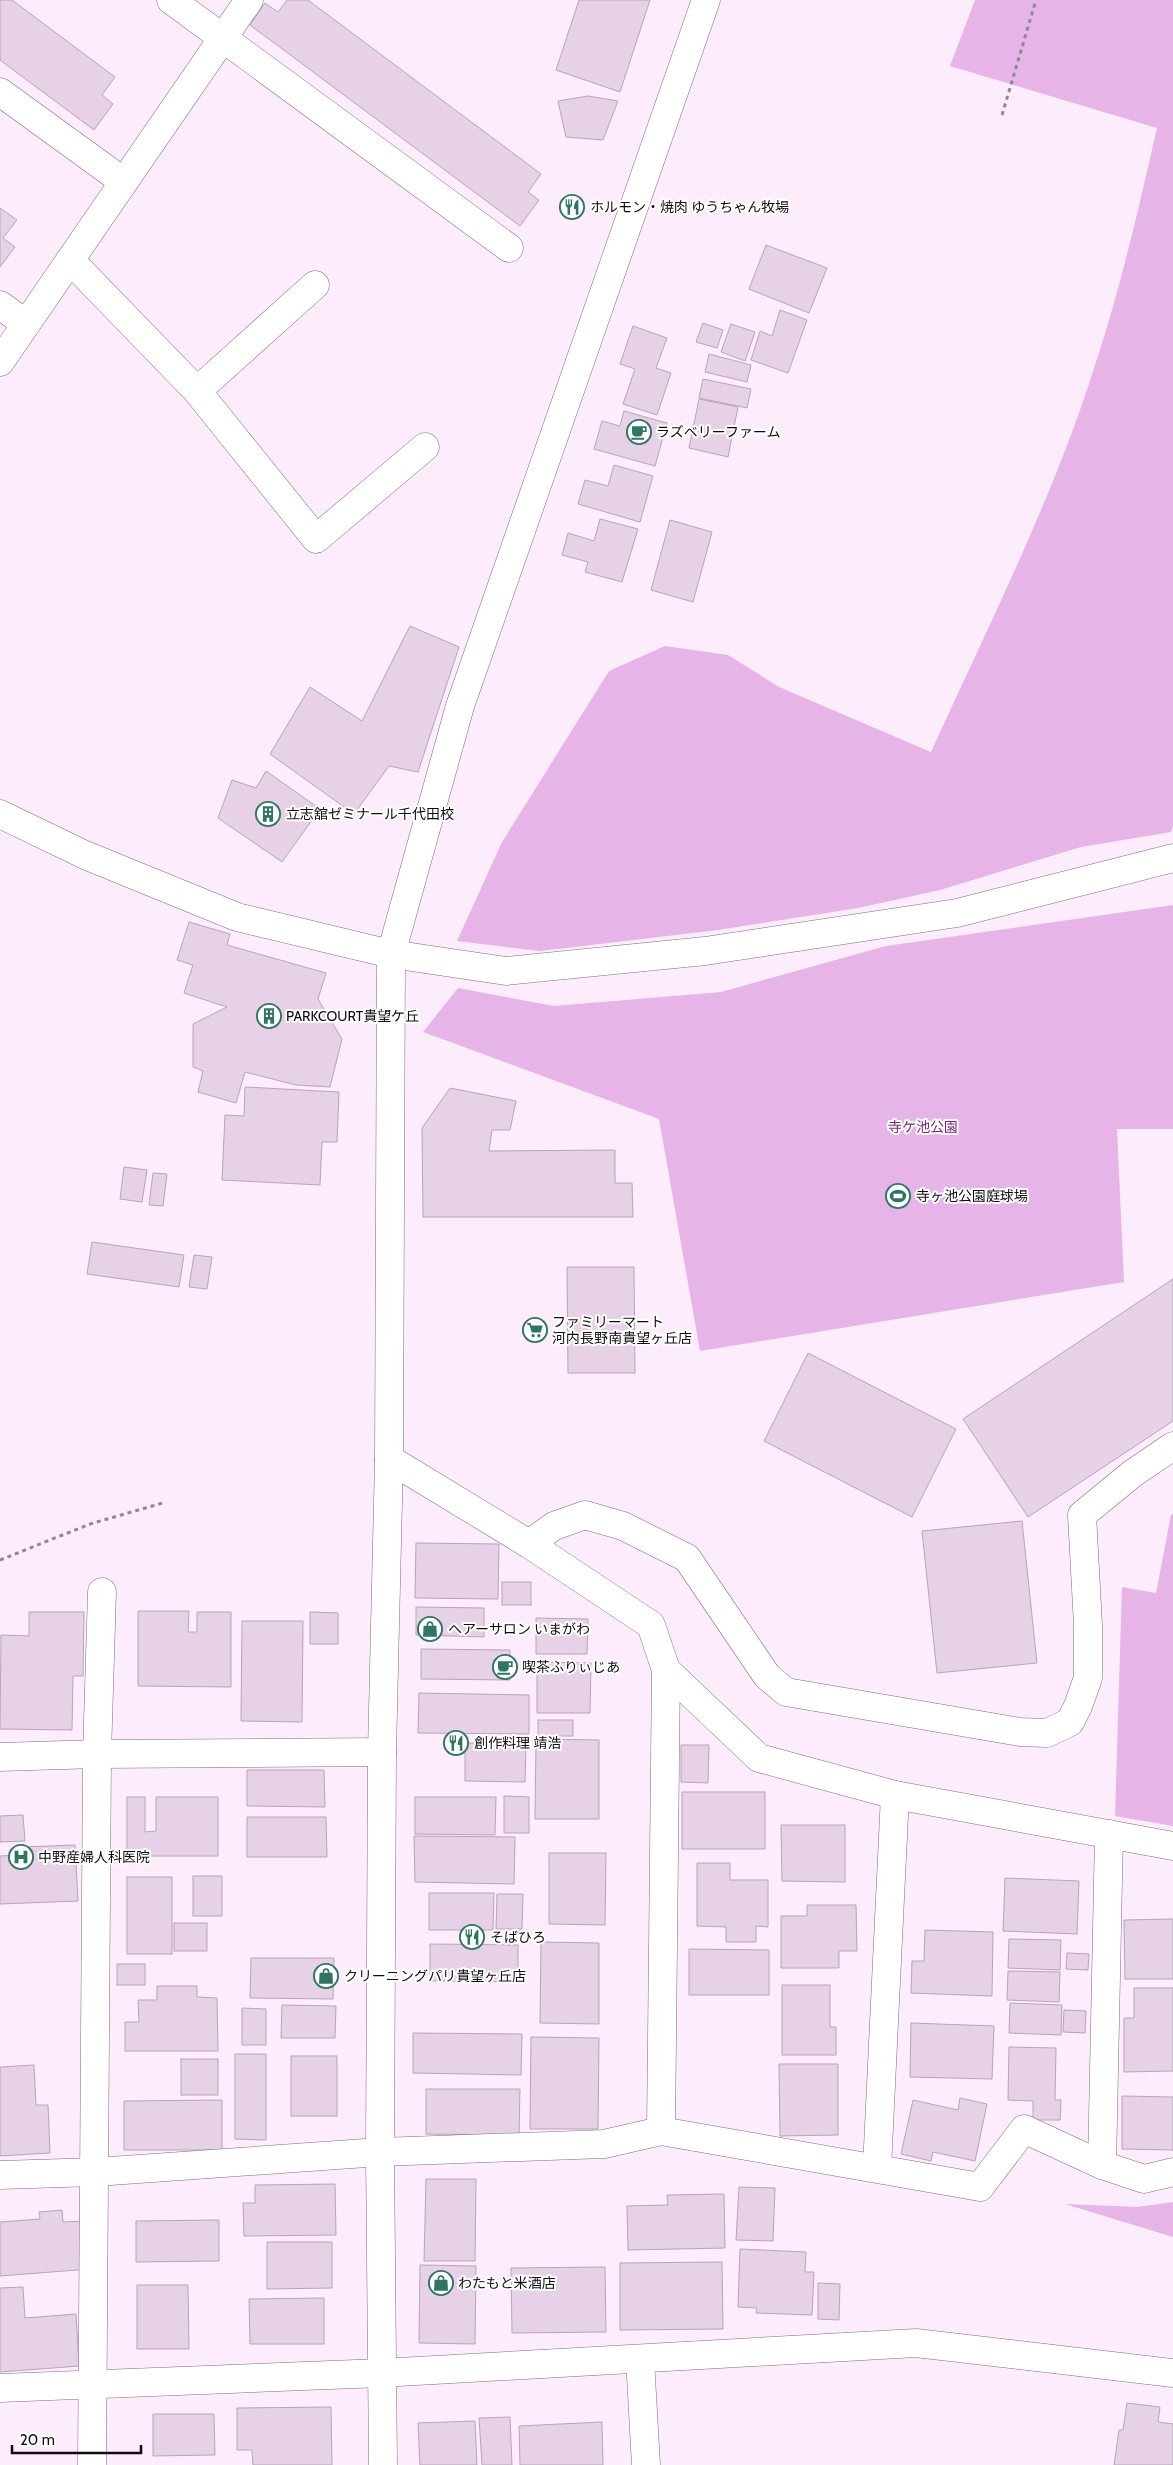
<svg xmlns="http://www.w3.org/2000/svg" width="1173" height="2465" viewBox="0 0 1173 2465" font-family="Cabin,'Noto Sans JP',sans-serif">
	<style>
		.green { fill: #e6b4e6 }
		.building { fill: #e6d1e6; stroke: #b8a4b8 }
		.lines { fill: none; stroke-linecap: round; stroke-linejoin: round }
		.minor-casing { stroke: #7f6c7f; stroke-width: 29 }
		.path { stroke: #928691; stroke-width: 3; stroke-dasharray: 4 4; stroke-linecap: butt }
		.minor { stroke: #fff; stroke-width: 28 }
		.labels { text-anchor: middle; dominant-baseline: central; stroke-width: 4; stroke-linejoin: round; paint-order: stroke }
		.poi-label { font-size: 14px; fill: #110b11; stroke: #fff; text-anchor: start }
		.park-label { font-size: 14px; fill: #79277c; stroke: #fff }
	</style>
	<rect width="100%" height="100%" fill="#fdecfc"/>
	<g class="green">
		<path d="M975,0h198v825l-2,7 -90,15 -141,43 -82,18 -140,22 -178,21 -83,-10 45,-99 107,-171 56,-25 63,9 51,32 152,65c58,-128 123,-255 165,-390 25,-76 43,-155 61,-234l-207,-62z"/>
		<path d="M1173,905v224h-56l7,153 -424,69 -41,-232 -236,-87 35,-44 96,18 167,-14 165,-46z"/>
		<path d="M1173,1514v312l-58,-10 7,-229 34,6 15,-78z"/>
		<path d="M1173,2202v35l-108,-33 72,3z"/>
	</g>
	<g class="building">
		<path d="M0,0h12l103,77 -13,18 11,9 -19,26 -94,-70z"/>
		<path d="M287,0h21l233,174 -13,18 11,8 -19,26 -270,-201 15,-22 13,9z"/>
		<path d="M579,0h71l-30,92 -64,-22z"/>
		<path d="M588,96l30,5 -15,39 -37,-3 -8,-36z"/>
		<path d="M0,208l17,12 -14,18 12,9 -15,20z"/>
		<path d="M766,245l61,23 -18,45 -60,-24z"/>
		<path d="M780,310l27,10 -19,53 -37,-13 9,-29 12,5z"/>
		<path d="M703,323l20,7 -6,18 -21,-6z"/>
		<path d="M731,324l24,8 -10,29 -24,-9z"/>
		<path d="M633,326l34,12 -11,30 15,5 -14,42 -34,-11 12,-35 -15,-5z"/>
		<path d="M709,354l42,11 -4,17 -42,-10z"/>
		<path d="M703,379l48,10 -4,19 -48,-10z"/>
		<path d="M699,399l39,8 -10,50 -39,-9z"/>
		<path d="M624,411l43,12 -12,43 -61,-17 8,-28 18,5z"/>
		<path d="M614,465l39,11 -13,46 -62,-18 7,-24 23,6z"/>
		<path d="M600,519l38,10 -16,53 -37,-10 3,-10 -26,-7 6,-22 26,8z"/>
		<path d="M670,520l42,12 -19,70 -42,-12z"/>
		<path d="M410,626l49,21 -41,125 -29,-6 -35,48 -84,-60 40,-67 52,34z"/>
		<path d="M266,771l54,38 -38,53 -64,-44 14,-38 24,8z"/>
		<path d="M189,922l41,12 -3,11 99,28 -8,26 24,40 -12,48 -34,-2 -51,-13 -9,31 -38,-11 5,-21 -10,-4v-43l34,-17 -43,-14 9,-28 -16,-5z"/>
		<path d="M245,1087l94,5 -2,50h-15l-2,43 -98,-5 3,-65 19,1z"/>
		<path d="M450,1088l66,13 -6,29h-18l-3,21 126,-1v33h17l1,34h-210l-1,-89z"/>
		<path d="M124,1167l23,3 -5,32 -22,-3z"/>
		<path d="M153,1173l14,1 -4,32 -14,-1z"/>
		<path d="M92,1242l92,13 -5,32 -92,-13z"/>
		<path d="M194,1255l18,2 -5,32 -18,-2z"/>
		<path d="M567,1267h67l1,106h-67z"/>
		<path d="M1173,1279v142l-145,96 -65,-98z"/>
		<path d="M808,1353l148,76 -44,88 -148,-76z"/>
		<path d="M1022,1521l15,142 -100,10 -15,-142z"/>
		<path d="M416,1543l83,1 -1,55 -83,-1z"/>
		<rect x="502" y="1582" width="29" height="23"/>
		<path d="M416,1607l68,1v29l-68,-2z"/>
		<path d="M138,1611h51l-1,21h9v-20h34v75l-93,-1z"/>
		<path d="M29,1612h55l-1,64h-10l-1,54 -72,-1 1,-94 28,1z"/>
		<path d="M310,1612l28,1v31h-28z"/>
		<path d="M536,1618l52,1 -1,35h-51z"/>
		<path d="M242,1621h61l-1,101 -61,-1z"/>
		<path d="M421,1649l89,1v30l-89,-1z"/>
		<path d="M537,1662l54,1 -1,50h-53z"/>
		<path d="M419,1693l110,2v39l-111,-1z"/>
		<rect x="538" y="1720" width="35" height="16"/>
		<path d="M536,1739l63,1v79h-64z"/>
		<path d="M465,1743l61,1 -1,38 -60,-1z"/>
		<path d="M681,1745h28l-1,38 -27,-1z"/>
		<path d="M247,1770h77l1,37 -78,-1z"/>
		<rect x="682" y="1792" width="83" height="57"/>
		<path d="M504,1796l25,1v36h-25z"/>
		<path d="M127,1797h18v35l11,-1v-34h62v59h-91z"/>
		<path d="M415,1797h81l-1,38 -80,-1z"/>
		<path d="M23,1815l2,26 -25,1v-26z"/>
		<path d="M247,1817h79l1,40h-80z"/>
		<path d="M781,1825h64v57l-63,-1z"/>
		<path d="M414,1836l101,1 -1,47 -99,-2z"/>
		<path d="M75,1845l3,56 -78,3v-48l22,-1v-8z"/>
		<path d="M549,1853h57l-1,72 -56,-1z"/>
		<path d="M697,1863h33v17h38v47l-12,-1v16h-30v-15l-29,-1z"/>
		<rect x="193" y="1876" width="29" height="40"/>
		<rect x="127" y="1877" width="45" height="77"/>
		<path d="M1005,1878l74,3 -2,53 -74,-3z"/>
		<path d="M429,1893h65l-1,37h-64z"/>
		<path d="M497,1894h26l-1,35h-26z"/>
		<path d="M807,1905h49l1,46h-18v17h-58v-52h26z"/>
		<path d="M1173,1919v60h-48l-1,-59z"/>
		<rect x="174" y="1923" width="33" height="28"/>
		<path d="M925,1930l68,2 -1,64 -81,-3 1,-32h12z"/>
		<path d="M1009,1939l52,1 -1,30 -52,-2z"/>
		<path d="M541,1942l58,1v81l-59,-1z"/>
		<path d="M430,1944l88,1v37l-88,-1z"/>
		<path d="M689,1949l80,1v45h-80z"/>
		<path d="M1067,1953l22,1 -1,16 -22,-1z"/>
		<path d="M251,1958h83l-1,41 -83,-1z"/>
		<rect x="117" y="1964" width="28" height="21"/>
		<path d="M1008,1971l52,1 -1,30 -52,-2z"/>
		<path d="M782,1985h48v42h6v28h-54z"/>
		<path d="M157,1986h40v11l20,1 1,53h-93v-29h14l-1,-22h19z"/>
		<path d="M1134,1988h39v83l-49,1v-54h10z"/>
		<path d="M1010,2003l52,2 -1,30 -52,-2z"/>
		<path d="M282,2005l54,1 -1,32h-54z"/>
		<path d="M242,2008l24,1v36h-24z"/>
		<path d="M1064,2010l22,1 -1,22 -22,-1z"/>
		<path d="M911,2023l83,3 -2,53 -82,-2z"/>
		<path d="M413,2033l109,1 -1,41 -108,-2z"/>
		<path d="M531,2037l68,1 -1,91h-68z"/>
		<path d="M1009,2047l47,1 -1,52h6l-1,20h-27v-19l-25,-1z"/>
		<path d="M235,2054h31v86l-31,-1z"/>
		<rect x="291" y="2056" width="46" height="60"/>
		<rect x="181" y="2059" width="37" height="36"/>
		<path d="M779,2064h59v71l-58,1z"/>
		<path d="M34,2065l2,40h12l2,48 -50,3v-89z"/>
		<path d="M426,2089h94l-1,46 -93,-1z"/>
		<path d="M1122,2096l51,1v53l-51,-1z"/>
		<path d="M960,2098l27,6 -12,57 -42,-9 -2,9 -30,-7 12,-54 45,10z"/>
		<path d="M222,2100v50h-98v-49z"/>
		<path d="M426,2179h50l-1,82h-51z"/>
		<path d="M335,2184l1,51 -92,1 -1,-33h12v-18z"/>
		<path d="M739,2187l36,1 -2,53 -37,-1z"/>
		<path d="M724,2194l1,54 -97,2 -1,-44 41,-1 -1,-10z"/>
		<path d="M62,2210l1,12 23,-1 4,48 -90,7v-54l40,-3 -1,-7z"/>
		<path d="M219,2220v41l-83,1v-41z"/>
		<path d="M267,2242h65v46l-65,1z"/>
		<path d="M740,2249l66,3 -1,20h9l-2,43 -56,-2 1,-5 -19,-1z"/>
		<path d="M722,2262l1,67 -103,1v-67z"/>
		<path d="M420,2265l56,1 -1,78 -56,-1z"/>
		<path d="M605,2267l1,65 -94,1 -1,-65z"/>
		<path d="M818,2283l22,1 -1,36 -21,-1z"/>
		<path d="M137,2285h51l1,64h-52z"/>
		<path d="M23,2287l2,31 51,-4 3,52 -79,6v-84z"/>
		<path d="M324,2298v46h-74l-1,-45z"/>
		<path d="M1127,2403l33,4 -2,15 15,2v41h-59l5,-35h4z"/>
		<path d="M331,2407l1,58h-79l-1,-15h-15v-42z"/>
		<path d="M153,2414h61l1,41 -62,1z"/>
		<path d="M510,2417l2,48h-30l-3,-47z"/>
		<path d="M475,2421l2,44h-57l-2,-42z"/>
		<path d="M602,2422l1,43h-83l-1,-39z"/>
	</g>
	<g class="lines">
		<defs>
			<g id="minor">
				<path d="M171,0l338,248"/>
				<path d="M0,92l124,90"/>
				<path d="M70,260l127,131 119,148 109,-92"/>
				<path d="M0,305l26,19"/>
				<path d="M0,362l249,-362"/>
				<path d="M197,391l118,-106"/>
				<path d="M0,814l85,41 152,62 154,37 115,17 199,-20 252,-38 216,-55"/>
				<path d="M389,1459l140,85 122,81 15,45 93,88 136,37 278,51"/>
				<path d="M529,1544l25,-18 31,-11 38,11 64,32 80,118 19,16 234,40 27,1 23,-11 8,-16 10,-28v-53l-6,-110 50,-41 41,-28"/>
				<path d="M0,1757l97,-3 285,-2"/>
				<path d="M661,2131l5,-461"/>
				<path d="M1102,2165l7,-331"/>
				<path d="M877,2168l18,-373"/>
				<path d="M0,2175l96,-3 284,-20 224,-8 57,-13 319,56 44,-58 78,36 42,14 29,-7"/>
				<path d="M640,2359l6,106"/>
				<path d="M0,2388l381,-15 535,-30 257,30"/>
				<path d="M92,2465l5,-711 5,-162"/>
				<path d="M383,2465l-3,-313 2,-400 7,-293 2,-505 69,-248 246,-706"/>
			</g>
		</defs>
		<use href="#minor" class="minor-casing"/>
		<g class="path">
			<path d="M1002,115l34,-115"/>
			<path d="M0,1560l90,-36 76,-22"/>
		</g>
		<use href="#minor" class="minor"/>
	</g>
	<defs>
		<symbol id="restaurant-ring" viewBox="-11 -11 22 22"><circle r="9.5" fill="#fff" stroke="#317465" stroke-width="1.5"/><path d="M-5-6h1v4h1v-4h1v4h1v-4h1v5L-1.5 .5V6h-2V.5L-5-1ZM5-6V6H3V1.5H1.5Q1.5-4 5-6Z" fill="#317465"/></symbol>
		<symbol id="cafe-ring" viewBox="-11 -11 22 22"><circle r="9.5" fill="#fff" stroke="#317465" stroke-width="1.5"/><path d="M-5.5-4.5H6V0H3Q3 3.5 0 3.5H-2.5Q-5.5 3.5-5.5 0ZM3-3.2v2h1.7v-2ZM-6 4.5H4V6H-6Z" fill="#317465"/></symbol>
		<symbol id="building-ring" viewBox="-11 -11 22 22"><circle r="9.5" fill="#fff" stroke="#317465" stroke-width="1.5"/><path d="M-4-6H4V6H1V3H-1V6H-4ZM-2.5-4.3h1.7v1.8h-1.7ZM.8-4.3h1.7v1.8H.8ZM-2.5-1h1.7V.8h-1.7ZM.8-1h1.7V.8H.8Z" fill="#317465"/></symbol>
		<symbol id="stadium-ring" viewBox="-11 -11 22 22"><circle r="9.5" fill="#fff" stroke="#317465" stroke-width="1.5"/><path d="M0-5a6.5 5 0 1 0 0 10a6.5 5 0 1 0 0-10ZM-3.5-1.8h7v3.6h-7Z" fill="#317465"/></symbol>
		<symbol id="supermarket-ring" viewBox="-11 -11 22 22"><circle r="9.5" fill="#fff" stroke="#317465" stroke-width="1.5"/><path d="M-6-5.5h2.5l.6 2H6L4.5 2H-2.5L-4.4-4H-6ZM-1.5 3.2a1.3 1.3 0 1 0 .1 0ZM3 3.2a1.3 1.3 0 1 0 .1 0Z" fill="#317465"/></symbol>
		<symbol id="shop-ring" viewBox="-11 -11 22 22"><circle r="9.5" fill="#fff" stroke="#317465" stroke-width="1.5"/><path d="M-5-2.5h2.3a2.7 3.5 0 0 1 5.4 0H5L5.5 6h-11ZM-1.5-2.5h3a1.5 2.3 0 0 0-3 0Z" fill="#317465"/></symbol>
		<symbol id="hospital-ring" viewBox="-11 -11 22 22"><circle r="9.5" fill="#fff" stroke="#317465" stroke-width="1.5"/><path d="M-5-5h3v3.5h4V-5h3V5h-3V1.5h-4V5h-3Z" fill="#317465"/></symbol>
	</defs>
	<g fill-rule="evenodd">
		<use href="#restaurant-ring" x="558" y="193" width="28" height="28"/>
		<use href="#cafe-ring" x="625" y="418" width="28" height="28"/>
		<use href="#building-ring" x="254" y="800" width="28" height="28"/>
		<use href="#building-ring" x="255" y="1002" width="28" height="28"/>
		<use href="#stadium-ring" x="884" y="1182" width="28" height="28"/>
		<use href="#supermarket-ring" x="521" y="1316" width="28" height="28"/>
		<use href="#shop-ring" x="416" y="1615" width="28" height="28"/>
		<use href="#cafe-ring" x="491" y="1653" width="28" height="28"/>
		<use href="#restaurant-ring" x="442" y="1729" width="28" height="28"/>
		<use href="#hospital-ring" x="7" y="1843" width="28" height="28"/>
		<use href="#restaurant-ring" x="458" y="1923" width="28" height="28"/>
		<use href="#shop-ring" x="312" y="1962" width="28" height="28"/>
		<use href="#shop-ring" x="427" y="2269" width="28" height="28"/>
	</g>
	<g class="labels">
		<g class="poi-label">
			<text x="590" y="207">ホルモン・焼肉 ゆうちゃん牧場</text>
			<text x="656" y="432">ラズベリーファーム</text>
			<text x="286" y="814">立志舘ゼミナール千代田校</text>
			<text x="286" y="1016">PARKCOURT貴望ケ丘</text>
			<text x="916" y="1196">寺ヶ池公園庭球場</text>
			<text x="552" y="1322">ファミリーマート<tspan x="552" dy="16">河内長野南貴望ヶ丘店</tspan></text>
			<text x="448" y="1629">ヘアーサロン いまがわ</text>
			<text x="522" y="1667">喫茶ふりぃじあ</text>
			<text x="474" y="1743">創作料理 靖浩</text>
			<text x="38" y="1857">中野産婦人科医院</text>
			<text x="490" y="1937">そばひろ</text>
			<text x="344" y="1976">クリーニングパリ貴望ヶ丘店</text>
			<text x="458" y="2283">わたもと米酒店</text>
		</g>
		<g class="park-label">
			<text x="923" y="1127">寺ケ池公園</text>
		</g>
	</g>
	<path d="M12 2445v8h129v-8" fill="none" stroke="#110b11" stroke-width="2.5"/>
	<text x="20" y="2445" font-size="15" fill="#110b11" stroke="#ffffff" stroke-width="4" paint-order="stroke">20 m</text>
</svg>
